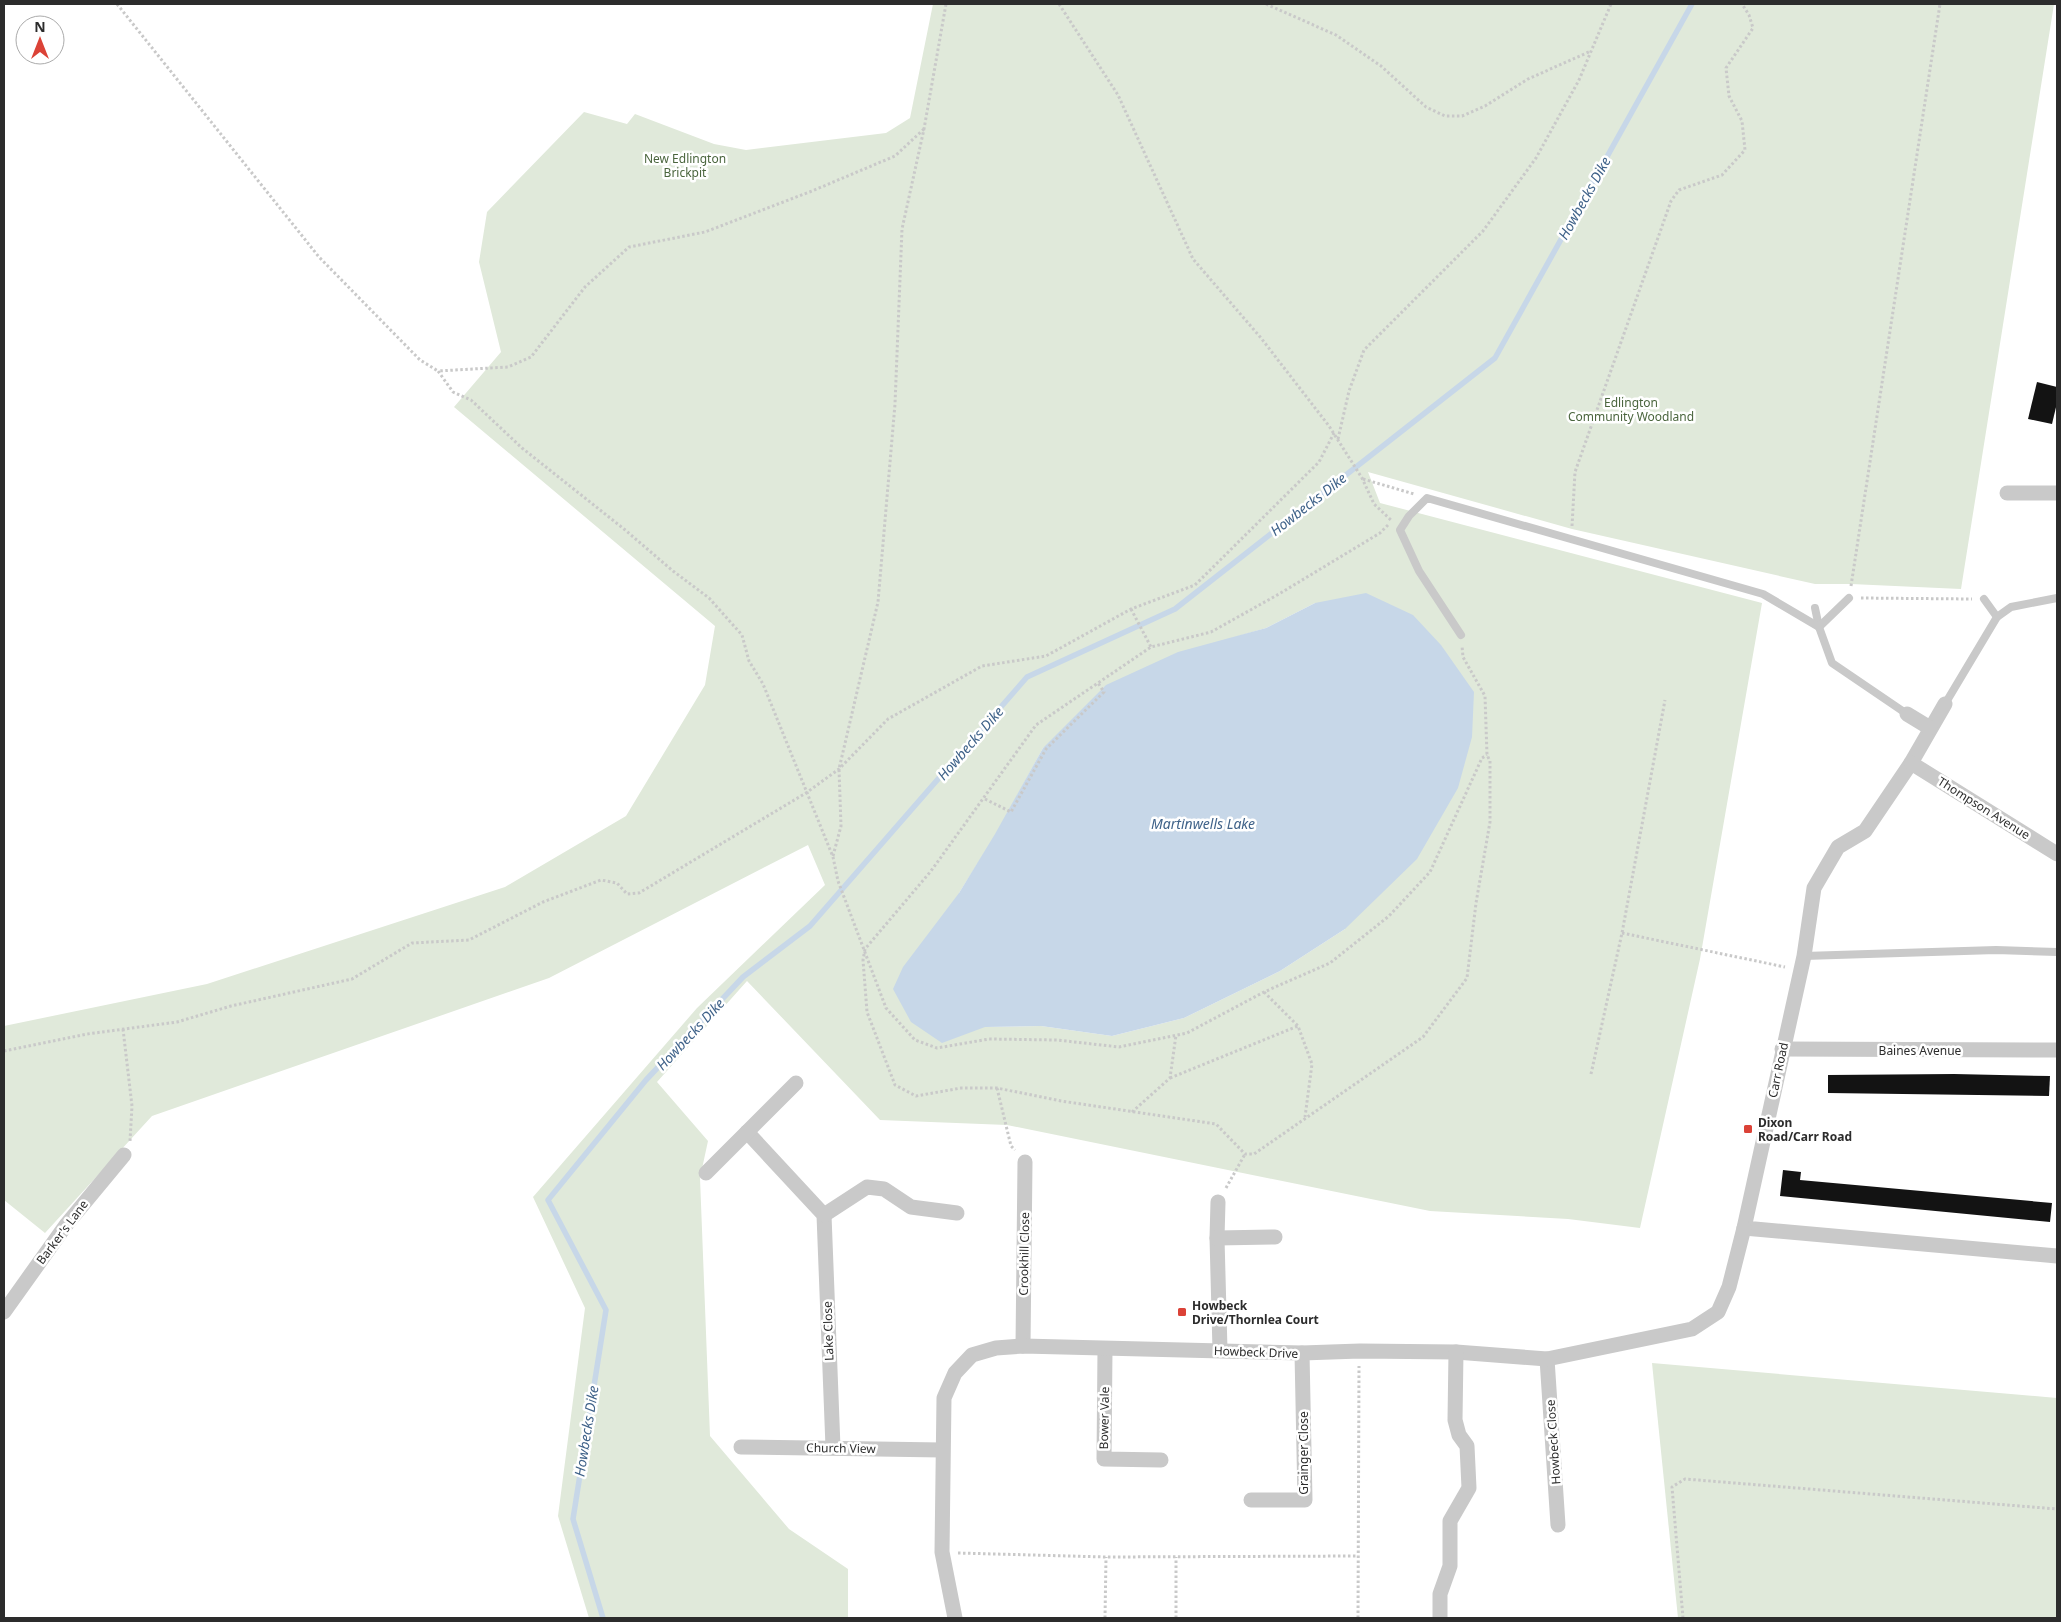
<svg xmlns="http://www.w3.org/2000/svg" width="2061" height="1622" viewBox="0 0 2061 1622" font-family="'Noto Sans',sans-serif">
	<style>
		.green { fill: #e0e9da; fill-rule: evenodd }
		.water { fill: #c7d7e8 }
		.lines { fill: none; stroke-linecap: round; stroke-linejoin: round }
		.stream { stroke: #c7d7e8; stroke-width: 5.5 }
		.building { fill: #131313 }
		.path { stroke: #c9c9c9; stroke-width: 3; stroke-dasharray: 2.5 2.5; stroke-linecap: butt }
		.service { stroke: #c9c9c9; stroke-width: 8 }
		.minor { stroke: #c9c9c9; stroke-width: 15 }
		.poi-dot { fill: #db4237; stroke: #fff; stroke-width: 2 }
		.labels { text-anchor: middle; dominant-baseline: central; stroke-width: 5; stroke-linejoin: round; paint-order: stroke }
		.park-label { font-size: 12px; fill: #4a653d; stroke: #fff }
		.street-label { font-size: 12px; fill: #2c2c2c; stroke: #fff }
		.poi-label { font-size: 12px; font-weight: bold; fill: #2c2c2c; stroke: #fff; text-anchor: start }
		.water-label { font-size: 14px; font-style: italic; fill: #3f6289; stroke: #fff }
	</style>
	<rect width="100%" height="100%" fill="#fff"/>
	<g class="green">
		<path d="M933,4h1121l-93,585 -110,-5h-36l-243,-55 -204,-57 12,31 382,100 -62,356 -60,269 -72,-9 -138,-8 -423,-86 -127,-5 -133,-139 -90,101 51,59 -8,37 10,258 79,93 59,40v49h-259l-31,-102 27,-208 -52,-111 164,-189 128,-123 -17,-40 -259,133 -397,138 -107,117 -41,-33v-174l203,-42 298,-97 121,-71 79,-131 10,-59 -261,-219 47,-55 -22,-90 8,-50 97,-100 43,12 8,-10 79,30 32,6 140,-17 24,-15zM1315,603l30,326 -65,42 -96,47 -72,18 -71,-10 -56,1 -26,-134 37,-59 47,-86 182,-108 41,-12z"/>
		<path d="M1652,1363l405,35v220h-379z"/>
	</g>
	<path class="water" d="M1366,593l47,22 28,30 33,47 -2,45 -14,51 -41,71 -72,70 -65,42 -96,47 -72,18 -71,-10 -56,1 -43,16 -31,-21 -18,-33 10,-22 56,-74 36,-59 48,-86 63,-63 72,-33 88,-24 49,-25z"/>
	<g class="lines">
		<path class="stream" d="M603,1618l-30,-99 33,-209 -58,-110 98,-120 97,-103 67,-51 217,-249 148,-68 320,-251 197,-354"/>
	</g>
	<g class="building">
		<path d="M2037,382l20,5v16l-5,21 -24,-5z"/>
		<path d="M1954,1074l96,2 -1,20 -221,-3v-18z"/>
		<path d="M1783,1170l18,2 -1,8 252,23 -2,19 -270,-26z"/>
	</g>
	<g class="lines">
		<g class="path">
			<path d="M117,4l202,253 101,103 18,11"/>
			<path d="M1059,4l59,91 75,164 68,79 68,88 33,52 12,26 18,17"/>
			<path d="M1266,4l70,31 45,31 45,41 19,9h17l23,-10 43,-27 63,-28"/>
			<path d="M924,129l-29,27 -83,35 -107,41 -76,15 -44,40 -54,70 -23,10 -70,4 15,21 18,8 51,48 102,81 49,42 36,27 33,37 7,26 14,23 70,173 5,24 48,127 29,32 22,8 52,-9 68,1 62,7 68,-14 77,-41 66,-29 59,-47 41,-44 52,-114 5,-3"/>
			<path d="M1338,439l11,-48 15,-41 119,-119 53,-73 43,-78 32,-76"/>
			<path d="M1363,479l51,15"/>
			<path d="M1388,525l-8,8 -101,61 -68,38 -60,15 -115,78 -105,146 -66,78 -2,11 4,52 28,73 21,11 45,-8h36l64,13 155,23 29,30h9l169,-117 44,-59 9,-75 14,-81v-61l-3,-6 -2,-59 -22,-39 -1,-11"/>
			<path d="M1572,526l3,-54 96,-271 8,-11 43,-15 23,-25 -3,-29 -13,-25 -3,-28 27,-40 -4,-13 -7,-11"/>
			<path d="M1851,586l89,-582"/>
			<path d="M1861,598l111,1"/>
			<path d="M1131,609l20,38"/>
			<path d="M985,799l26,13 35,-63 58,-57 -6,-9"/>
			<path d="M833,856l8,-30 -2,-57 39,-167 17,-198 7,-175 22,-100 22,-125"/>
			<path d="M1622,933l163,34"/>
			<path d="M1264,992l34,34 14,38 -7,53"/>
			<path d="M123,1029l9,77 -2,35"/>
			<path d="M4,1051l83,-17 90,-12 54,-16 121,-27 60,-36 57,-3 74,-38 58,-22 16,3 10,11 12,-1 167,-100 33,-24 49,-50 94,-53 64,-10 85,-47 64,-24 124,-123 15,-29"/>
			<path d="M1591,1074l31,-141 43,-233"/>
			<path d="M1170,1078l128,-52"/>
			<path d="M997,1088l14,58 4,4"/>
			<path d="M1132,1112l38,-34 6,-43"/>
			<path d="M1226,1188l19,-34"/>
			<path d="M958,1553l148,4 251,-1"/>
			<path d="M1105,1618l1,-61"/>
			<path d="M1176,1618v-61"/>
			<path d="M1358,1618l1,-252"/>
			<path d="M1683,1618l-11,-131 13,-8 372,30"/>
		</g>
		<g class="service">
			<path d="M1984,599l13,18"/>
			<path d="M1815,608l4,19 13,36 75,51"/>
			<path d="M1461,635l-42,-64 -19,-41 9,-14 18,-18 336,96 56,33 30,-29"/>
			<path d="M1945,704l52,-87 14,-10 46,-9"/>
			<path d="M1804,956l192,-6 61,2"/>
		</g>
		<g class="minor">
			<path d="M2007,493h50"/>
			<path d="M1945,704l-34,59 -46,68 -27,16 -24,41 -10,68 -60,272 313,28"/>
			<path d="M1907,714l23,14"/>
			<path d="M1911,763l146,91"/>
			<path d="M1782,1049l275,1"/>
			<path d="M747,1132l77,83 9,232"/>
			<path d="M706,1173l90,-90"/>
			<path d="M1218,1202l-1,36 3,112"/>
			<path d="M824,1215l43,-28 17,2 27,18 46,6"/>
			<path d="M1217,1238l58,-1"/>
			<path d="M4,1312l62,-87 58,-70"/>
			<path d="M1023,1346l2,-184"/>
			<path d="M1105,1349l-1,110 57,1"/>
			<path d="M1547,1359l11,166"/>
			<path d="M741,1447l201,3"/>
			<path d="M1251,1500h54l-3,-147"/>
			<path d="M955,1618l-13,-66 2,-154 11,-25 17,-18 24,-7 27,-2 279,7 58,-2 96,1 91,7 145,-30 26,-17 11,-25 15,-59"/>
			<path d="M1440,1618v-24l10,-28v-45l19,-33 -2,-42 -8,-11 -4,-15 1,-68"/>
		</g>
	</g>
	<g class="poi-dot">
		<rect x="1743" y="1124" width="10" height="10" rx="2.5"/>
		<rect x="1177" y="1307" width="10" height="10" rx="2.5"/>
	</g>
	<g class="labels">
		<g class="park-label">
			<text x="685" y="158">New Edlington<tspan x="685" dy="14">Brickpit</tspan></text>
			<text x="1631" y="402">Edlington<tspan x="1631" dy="14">Community Woodland</tspan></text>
		</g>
		<g class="street-label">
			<text transform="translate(1984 808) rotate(32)">Thompson Avenue</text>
			<text x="1920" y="1050">Baines Avenue</text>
			<text transform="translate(1778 1070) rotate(-78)">Carr Road</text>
			<text transform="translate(62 1232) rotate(-53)">Barker's Lane</text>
			<text transform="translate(1024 1254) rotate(-89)">Crookhill Close</text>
			<text transform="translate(828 1331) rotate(-92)">Lake Close</text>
			<text transform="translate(1256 1352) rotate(2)">Howbeck Drive</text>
			<text transform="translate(1104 1418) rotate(-89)">Bower Vale</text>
			<text transform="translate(1553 1442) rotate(-94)">Howbeck Close</text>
			<text transform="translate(841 1448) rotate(1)">Church View</text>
			<text transform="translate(1303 1453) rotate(-90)">Grainger Close</text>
		</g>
		<g class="poi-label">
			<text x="1758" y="1122">Dixon<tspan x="1758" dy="14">Road/Carr Road</tspan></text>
			<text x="1192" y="1305">Howbeck<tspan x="1192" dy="14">Drive/Thornlea Court</tspan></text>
		</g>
		<g class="water-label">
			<text transform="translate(1584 198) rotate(-61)">Howbecks Dike</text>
			<text transform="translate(1308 504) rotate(-38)">Howbecks Dike</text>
			<text transform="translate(970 743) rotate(-49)">Howbecks Dike</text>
			<text x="1203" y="823">Martinwells Lake</text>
			<text transform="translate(690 1034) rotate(-47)">Howbecks Dike</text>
			<text transform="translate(586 1431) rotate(-81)">Howbecks Dike</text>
		</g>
	</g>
	<rect width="2061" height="1622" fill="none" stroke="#2c2c2c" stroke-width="10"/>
	<g transform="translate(40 40)"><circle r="24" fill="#ffffff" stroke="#ababab"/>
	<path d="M0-4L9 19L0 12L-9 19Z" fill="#db4237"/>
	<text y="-8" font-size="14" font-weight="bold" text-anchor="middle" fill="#2c2c2c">N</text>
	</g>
</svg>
